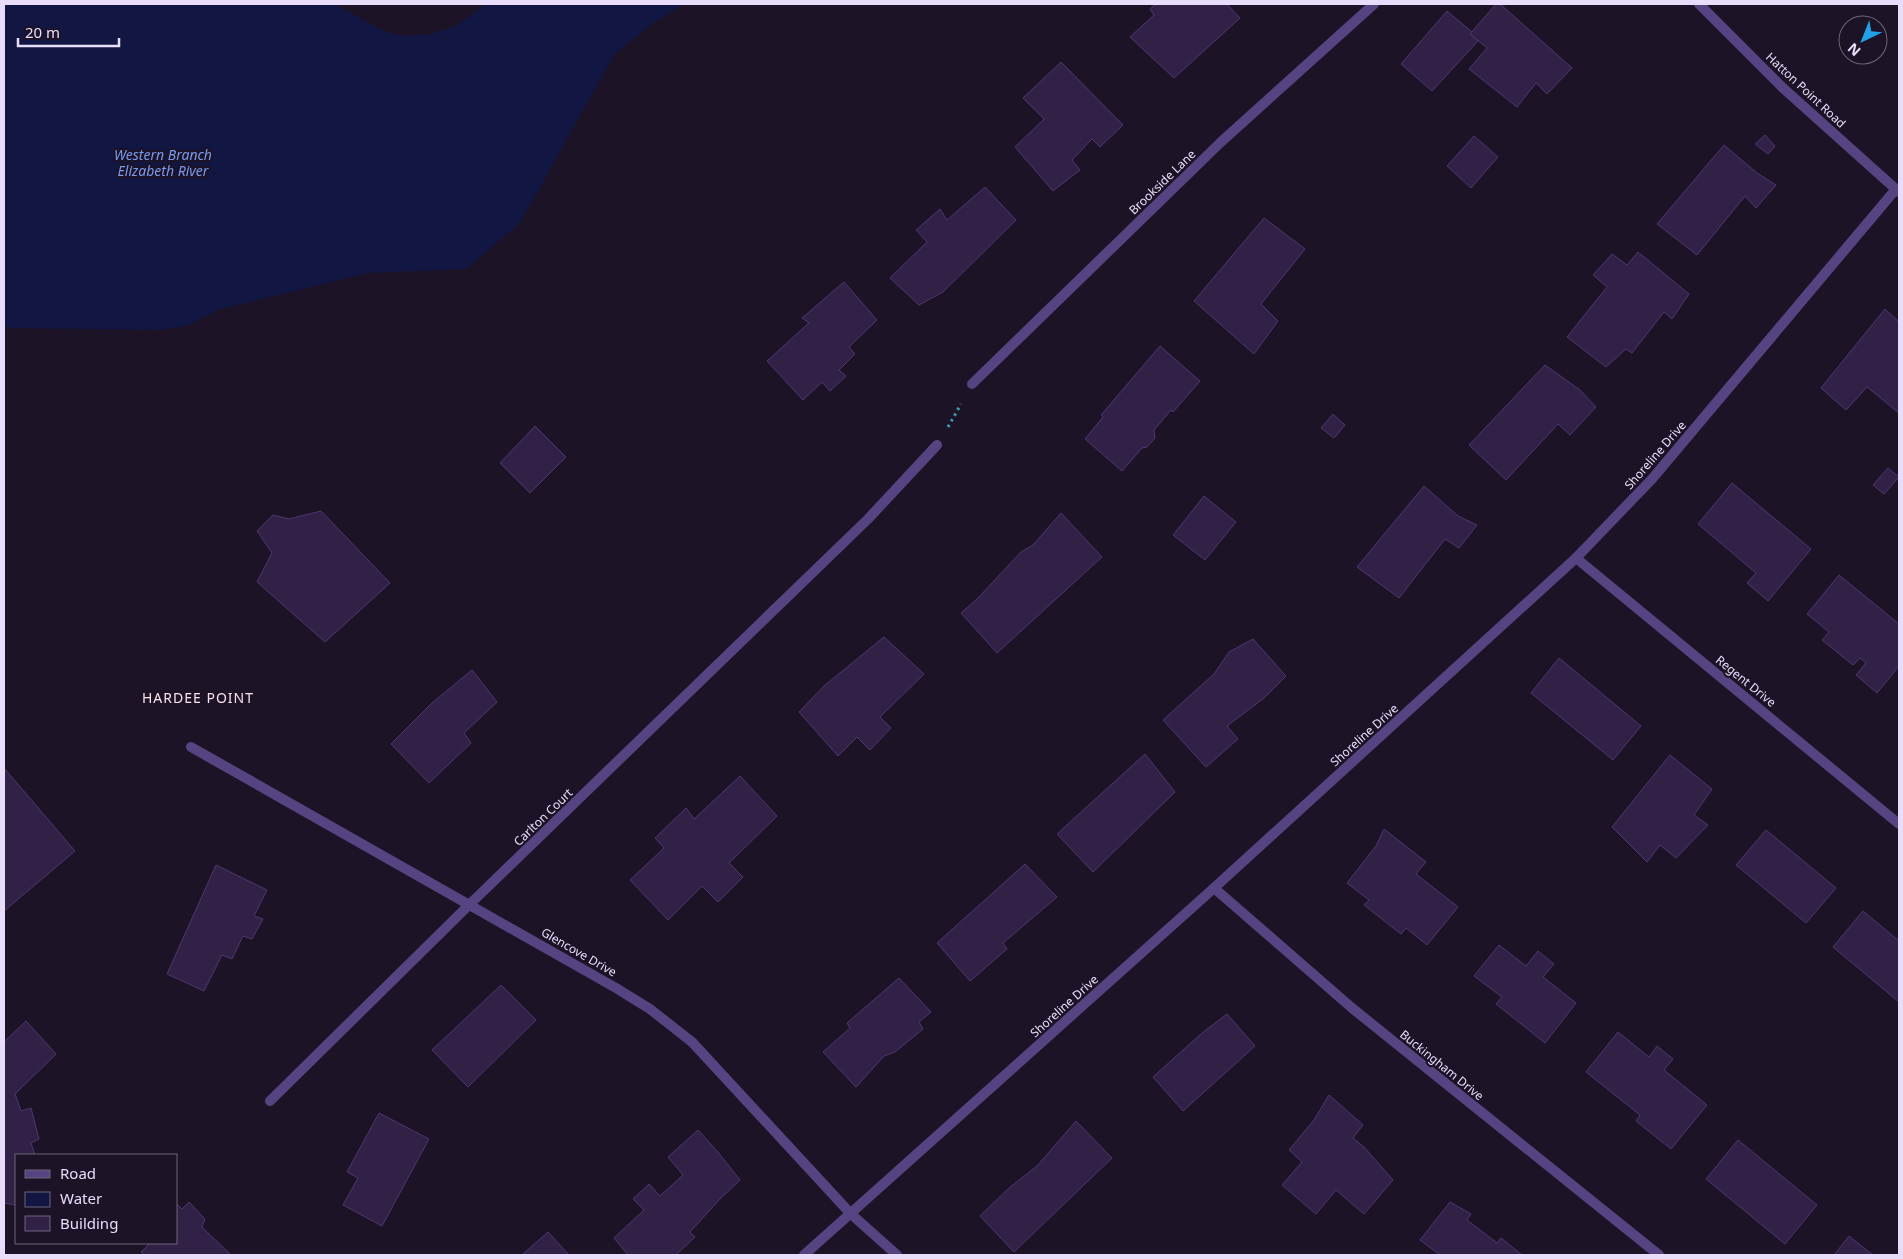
<svg xmlns="http://www.w3.org/2000/svg" width="1903" height="1259" viewBox="0 0 1903 1259" font-family="'Noto Sans',sans-serif">
	<style>
		.water { fill: #111742 }
		.building { fill: #322146; stroke: #4f366f }
		.lines { fill: none; stroke-linecap: round; stroke-linejoin: round }
		.path { stroke: #3f99ae; stroke-width: 3; stroke-dasharray: 2.5 4; stroke-linecap: butt }
		.street { stroke: #554481; stroke-width: 10 }
		.labels { text-anchor: middle; dominant-baseline: central; stroke-width: 4.5; stroke-linejoin: round; paint-order: stroke }
		.street-label { font-size: 12px; fill: #e8ddfb; stroke: #1c1327 }
		.water-label { font-size: 14px; font-style: italic; fill: #779aef; stroke: #1c1327 }
		.neighbourhood-label { font-size: 14px; letter-spacing: 1px; fill: #fbdfea; stroke: #1c1327 }
	</style>
	<rect width="100%" height="100%" fill="#1c1327"/>
	<path class="water" d="M4,4h330l48,26 21,6 28,-2 25,-8 30,-22h199l-31,18 -40,33 -94,168 -54,46 -98,4 -150,37 -32,16 -27,4 -148,-2 -7,-3z"/>
	<g class="building">
		<path d="M1156,4h71l13,14 -66,60 -44,-41 24,-22 -4,-6z"/>
		<path d="M1496,4h4l72,64 -25,26 -11,-11 -19,24 -48,-38 18,-21 -17,-14z"/>
		<path d="M1447,11l25,21 -2,2 8,7 -46,50 -31,-27z"/>
		<path d="M1061,62l62,63 -23,22 -8,-8 -20,21 8,10 -27,21 -38,-44 29,-28 -21,-21z"/>
		<path d="M1765,135l10,11 -7,8 -13,-10z"/>
		<path d="M1474,136l24,21 -27,31 -24,-22z"/>
		<path d="M1724,145l33,28 19,12 -20,23 -11,-12 -48,59 -40,-31z"/>
		<path d="M985,187l31,33 -73,72 -24,13 -29,-27 37,-36 -11,-12 24,-21 7,11z"/>
		<path d="M1264,218l41,31 -44,55 17,17 -24,33 -60,-53z"/>
		<path d="M1638,252l51,42 -17,25 -8,-7 -32,41 -6,-4 -20,18 -39,-30 40,-50 -14,-12 19,-21 15,11z"/>
		<path d="M844,282l33,38 -28,27 6,7 -16,16 7,6 -16,15 -8,-9 -19,18 -36,-39 42,-38 -7,-5z"/>
		<path d="M1885,309l14,13v91l-32,-26 -21,23 -25,-22z"/>
		<path d="M1160,346l40,35 -27,31 -2,-2 -17,20 1,8 -8,9 -5,1 -20,23 -37,-32 18,-22 -2,-2z"/>
		<path d="M1545,365l35,25 16,17 -26,28 -12,-11 -52,56 -37,-35z"/>
		<path d="M1333,414l12,11 -11,13 -13,-10z"/>
		<path d="M535,426l31,31 -36,36 -30,-30z"/>
		<path d="M1888,468l11,9 -15,17 -11,-9z"/>
		<path d="M1732,483l79,66 -43,52 -21,-18 9,-10 -58,-49z"/>
		<path d="M1424,486l34,30 19,9 -18,23 -14,-9 -46,59 -42,-31z"/>
		<path d="M1204,496l32,26 -31,38 -32,-25z"/>
		<path d="M321,511l69,72 -65,59 -68,-60 15,-29 -15,-22 16,-16 16,4z"/>
		<path d="M1061,513l41,44 -105,96 -36,-40 16,-14 44,-47 12,-7z"/>
		<path d="M1839,575l60,49v42l-22,27 -21,-18 10,-12 -6,-5 -7,7 -31,-25 7,-8 -22,-18z"/>
		<path d="M884,637l40,37 -44,43 11,11 -21,22 -13,-13 -19,19 -39,-44 25,-26z"/>
		<path d="M1253,639l33,37 -22,22 -37,28 11,13 -32,28 -43,-47 51,-46 15,-22z"/>
		<path d="M1559,658l82,68 -28,34 -82,-67z"/>
		<path d="M472,670l25,32 -33,31 7,10 -42,40 -38,-39 40,-40z"/>
		<path d="M1145,754l30,38 -82,80 -36,-38z"/>
		<path d="M1670,755l42,34 -18,26 14,10 -32,33 -16,-13 -13,17 -35,-35z"/>
		<path d="M4,768l71,83 -71,60z"/>
		<path d="M740,776l37,40 -48,47 14,14 -25,25 -16,-16 -34,34 -38,-40 34,-32 -9,-10 31,-30 8,11z"/>
		<path d="M1384,829l42,33 -10,12 42,33 -31,38 -21,-17 -5,6 -37,-29 5,-5 -22,-17 29,-37z"/>
		<path d="M1766,830l70,58 -30,35 -70,-58z"/>
		<path d="M1025,864l32,33 -54,46 4,6 -37,32 -33,-38z"/>
		<path d="M216,865l51,25 -13,26 9,3 -11,20 -9,-3 -11,23 -10,-4 -18,36 -37,-17z"/>
		<path d="M1863,911l36,30v61l-66,-55z"/>
		<path d="M1499,945l27,21 12,-15 16,13 -11,13 33,26 -31,40 -49,-39 6,-7 -28,-21z"/>
		<path d="M899,978l32,34 -12,10 4,7 -28,23 -11,4 -28,31 -33,-35 27,-24 -3,-5z"/>
		<path d="M501,985l35,35 -68,67 -36,-37z"/>
		<path d="M1227,1014l28,32 -72,65 -30,-34 49,-44z"/>
		<path d="M26,1021l30,33 -41,40 6,17 10,-3 8,31 -8,4 4,12h-19v50l-12,-2v-161z"/>
		<path d="M1618,1032l31,25 8,-11 16,13 -9,11 43,35 -36,44 -35,-28 4,-6 -54,-43z"/>
		<path d="M1329,1095l34,30 -10,13 11,9 29,33 -29,34 -28,-24 -20,24 -34,-29 20,-23 -13,-12 25,-30z"/>
		<path d="M379,1113l50,26 -47,87 -39,-21 15,-27 -11,-6z"/>
		<path d="M1076,1121l36,37 -98,94 -34,-36 29,-28 28,-22z"/>
		<path d="M698,1130l19,21 23,29 -21,20 -29,32 5,5 -19,18h-48l-14,-17 30,-28 -11,-11 16,-15 11,12 23,-21 -15,-18z"/>
		<path d="M1738,1140l79,65 -32,39 -79,-65z"/>
		<path d="M189,1202l16,17 -3,8 29,28h-87l-3,-3 9,-9h26v-40l6,6z"/>
		<path d="M1450,1202l21,12 -4,6 30,23 4,-5 21,17h-82l-20,-15z"/>
		<path d="M548,1232l21,23h-47z"/>
		<path d="M1849,1236l24,19h-39z"/>
	</g>
	<g class="lines">
		<path class="path" d="M948,427l13,-23"/>
		<g class="street">
			<path d="M1699,4l84,84 116,104"/>
			<path d="M972,384l249,-242 153,-138"/>
			<path d="M1576,558l323,266"/>
			<path d="M191,747l425,241 34,21 42,33 159,172 46,41"/>
			<path d="M1214,888l138,120 307,247"/>
			<path d="M270,1101l200,-197 398,-385 69,-74"/>
			<path d="M804,1255l410,-367 362,-330 76,-79 244,-290"/>
		</g>
	</g>
	<g class="labels">
		<g class="street-label">
			<text transform="translate(1806 90) rotate(43)">Hatton Point Road</text>
			<text transform="translate(1162 182) rotate(-44)">Brookside Lane</text>
			<text transform="translate(1655 455) rotate(-49)">Shoreline Drive</text>
			<text transform="translate(1746 681) rotate(39)">Regent Drive</text>
			<text transform="translate(1364 735) rotate(-42)">Shoreline Drive</text>
			<text transform="translate(543 817) rotate(-44)">Carlton Court</text>
			<text transform="translate(579 952) rotate(30)">Glencove Drive</text>
			<text transform="translate(1064 1006) rotate(-42)">Shoreline Drive</text>
			<text transform="translate(1442 1065) rotate(39)">Buckingham Drive</text>
		</g>
		<g class="water-label">
			<text x="163" y="154">Western Branch<tspan x="163" dy="16">Elizabeth River</tspan></text>
		</g>
		<g class="neighbourhood-label">
			<text x="198" y="697">HARDEE POINT</text>
		</g>
	</g>
	<rect width="1903" height="1259" fill="none" stroke="#e8ddfb" stroke-width="10"/>
	<rect x="15" y="1154" width="162" height="90" fill="#1c1327" stroke="#6e647c"/>
	<rect x="25" y="1170" width="25" height="8" fill="#554481" stroke="#6e647c"/>
	<text x="60" y="1179" font-size="15" fill="#e8ddfb">Road</text>
	<rect x="25" y="1192" width="25" height="15" fill="#111742" stroke="#6e647c"/>
	<text x="60" y="1204" font-size="15" fill="#e8ddfb">Water</text>
	<rect x="25" y="1216" width="25" height="15" fill="#322146" stroke="#6e647c"/>
	<text x="60" y="1229" font-size="15" fill="#e8ddfb">Building</text>
	<g transform="translate(1863 40) rotate(223)"><circle r="24" fill="#1c1327" stroke="#6e647c"/>
	<path d="M0-4L9 19L0 12L-9 19Z" fill="#20a1e5"/>
	<text y="-8" font-size="14" font-weight="bold" text-anchor="middle" fill="#e8ddfb">N</text>
	</g>
	<path d="M18 38v8h101v-8" fill="none" stroke="#e8ddfb" stroke-width="2.5"/>
	<text x="25" y="38" font-size="15" fill="#e8ddfb" stroke="#1c1327" stroke-width="4" paint-order="stroke">20 m</text>
</svg>
